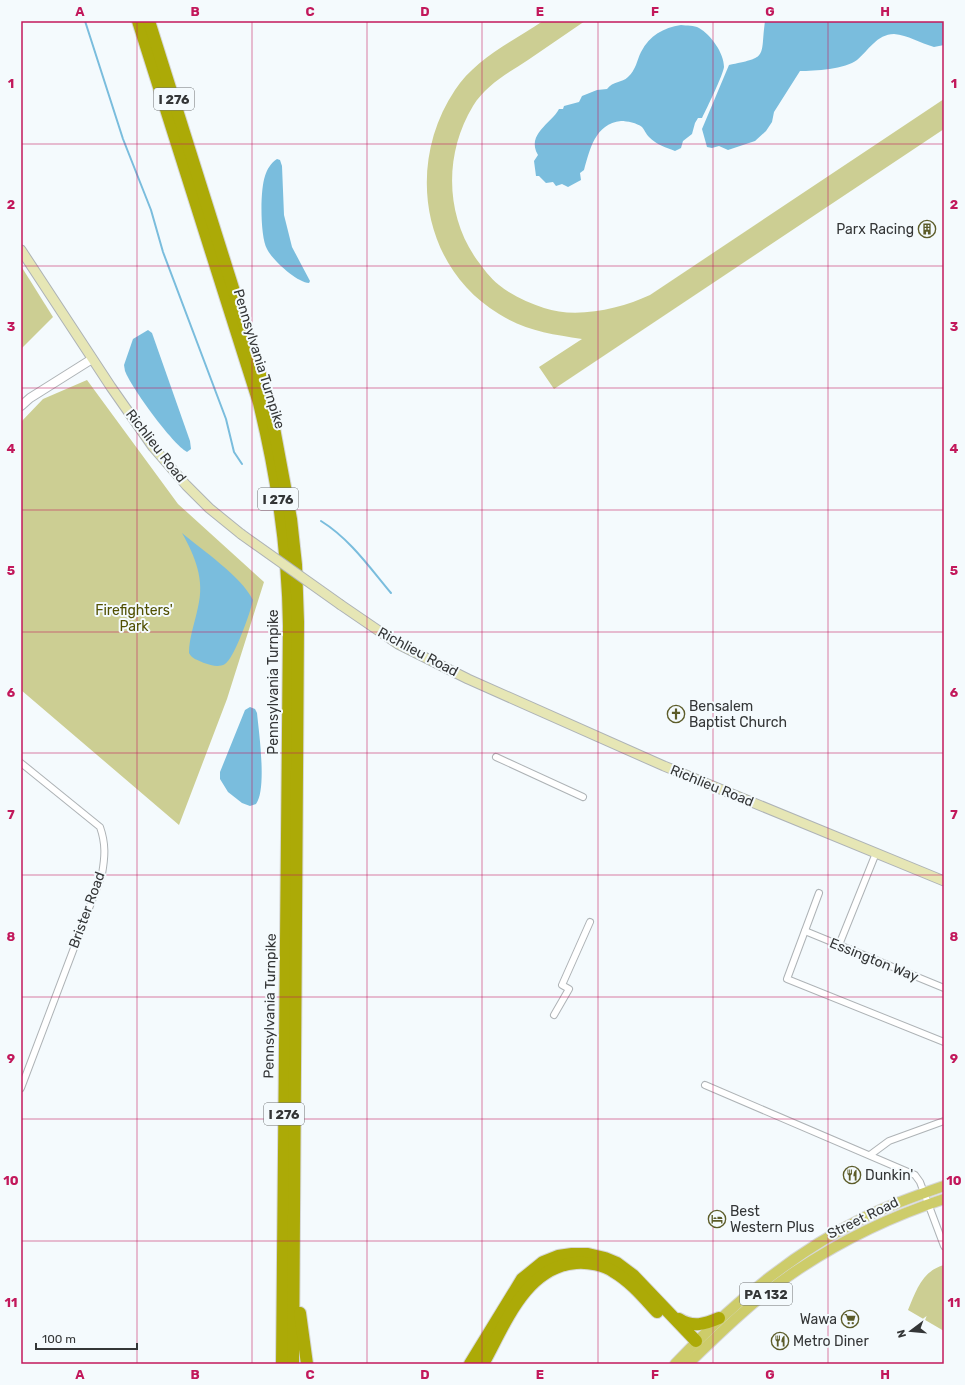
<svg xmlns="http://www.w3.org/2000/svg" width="965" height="1385" viewBox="0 0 965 1385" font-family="Rubik,sans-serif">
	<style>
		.green { fill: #ccce93 }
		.water { fill: #7abddd }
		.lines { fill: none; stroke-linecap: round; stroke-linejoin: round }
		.stream { stroke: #7abddd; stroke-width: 2 }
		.minor-casing { stroke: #aeb3b6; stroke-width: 8 }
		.tertiary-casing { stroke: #aeb3b6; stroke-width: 10 }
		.secondary-casing { stroke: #aeb3b6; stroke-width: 11 }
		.primary-casing { stroke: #d6d7d7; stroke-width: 12 }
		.motorway-casing { stroke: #d6d7d7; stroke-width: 14 }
		.minor { stroke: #fff; stroke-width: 6 }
		.tertiary { stroke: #fff; stroke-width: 8 }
		.secondary { stroke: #e6e6b5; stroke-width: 9 }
		.primary { stroke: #cdcc6a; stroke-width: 10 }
		.motorway { stroke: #acaa07; stroke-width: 12 }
		.secondary-bridge-casing { stroke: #aeb3b6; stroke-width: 11; stroke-linecap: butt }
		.secondary-bridge { stroke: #e6e6b5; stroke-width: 9 }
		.grid { fill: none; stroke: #c2185b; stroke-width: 1; stroke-opacity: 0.55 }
		.labels { text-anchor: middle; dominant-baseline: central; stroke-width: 4; stroke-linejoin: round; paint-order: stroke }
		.shield { fill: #f4fafd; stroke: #6e7172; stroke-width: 1 }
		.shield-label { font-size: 13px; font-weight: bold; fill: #343637 }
		.poi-label { font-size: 14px; fill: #343637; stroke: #f4fafd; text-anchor: start }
		.street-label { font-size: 14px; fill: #343637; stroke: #f4fafd }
		.park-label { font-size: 14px; fill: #515002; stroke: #f4fafd }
		.neatline { fill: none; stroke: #c2185b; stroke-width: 1.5 }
		.grid-label { font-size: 13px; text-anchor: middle; font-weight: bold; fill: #c2185b }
	</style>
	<rect width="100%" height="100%" fill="#f4fafd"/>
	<g class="green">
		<path d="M543,21h42c-19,13 -38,26 -57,39 -20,13 -42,25 -55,46 -29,48 -28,109 4,154 6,8 13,18 22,25 12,10 30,18 45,23 32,11 76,1 106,-13l294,-196v30l-390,260 -15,-22 43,-28c-31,-5 -56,-8 -83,-25 -78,-47 -93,-151 -44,-224 20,-31 58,-49 88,-69z"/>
		<path d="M21,266l32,51 -32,32z"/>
		<path d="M87,380l91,124 86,78 -37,117 -48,126 -158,-135v-268l22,-23z"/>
		<path d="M944,1265v66l-36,-21c8,-19 14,-39 36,-45z"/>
	</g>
	<g class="water">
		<path d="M765,21h179v24l-10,2c-14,-4 -26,-12 -40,-13 -17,0 -26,17 -37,26 -11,9 -43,11 -57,11l-26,41 -2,10 -6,9 -11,10 -27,9 -9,-4 -7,2 -5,-1 -5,-18 27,-64c40,-8 31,-7 36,-44z"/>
		<path d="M681,25c6,1 13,0 18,3 12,7 25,25 25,39 -1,8 -17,41 -22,51h-4l-3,5 -3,11 -9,7 -2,7 -6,3c-10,-4 -18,-6 -26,-14 -3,-3 -5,-8 -7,-10 -5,-4 -15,-6 -21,-6 -26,3 -31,28 -37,49l-4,3 1,7 -13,7 -6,-3 -6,2 -3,-4 -7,1 -7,-7h-3l-2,-15 4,-6c-12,-21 13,-31 21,-46h4l1,-3 15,-4 3,-6 15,-6 10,-1c6,-8 15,-6 21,-12 8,-7 9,-17 13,-25 9,-17 22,-24 40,-27z"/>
		<path d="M277,159l3,1 2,6 2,49 8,32 18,34 -1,2c-11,0 -37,-23 -42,-34 -7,-13 -7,-59 -2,-73 2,-7 6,-13 12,-17z"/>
		<path d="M148,330l4,3 38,108 1,8 -4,3c-15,-8 -56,-65 -62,-81l-1,-6 9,-26z"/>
		<path d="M182,533c20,17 59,43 71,67 -2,11 -19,59 -28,64 -7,4 -14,1 -21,-1 -6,-3 -12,-4 -15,-10 0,-15 6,-31 9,-46 7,-27 -3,-51 -16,-74z"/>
		<path d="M250,707l5,2 2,4c2,20 10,76 -1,91l-6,2 -8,-3 -14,-11 -8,-13v-7l25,-62z"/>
	</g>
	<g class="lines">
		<g class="stream">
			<path d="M85,21l38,118 28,71 12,42 63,167 8,33 8,12"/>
			<path d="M321,521c29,18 49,47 70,72"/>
		</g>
		<defs>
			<g id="minor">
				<path d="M496,757l87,40"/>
				<path d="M21,763l79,64c6,17 5,30 2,47l-81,214"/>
				<path d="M819,893l-32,86 157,63"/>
				<path d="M805,931l139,57"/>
				<path d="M839,945l37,-92"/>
				<path d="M554,1015l15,-26 -7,-4 28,-63"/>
				<path d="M705,1085l210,90 5,7 24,64"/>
				<path d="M870,1155l19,-14 55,-20"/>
			</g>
			<path id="tertiary" d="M21,406l9,-8 62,-39"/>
			<g id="secondary">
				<path d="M21,250l90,137 42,60 33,38 23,23 32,26"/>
				<path d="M341,605l57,39 70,35 196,87 280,115"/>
			</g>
			<g id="primary">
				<path d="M675,1364c55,-59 119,-112 192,-148 25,-12 51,-21 77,-30"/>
				<path d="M688,1364c34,-33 69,-67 108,-93 46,-31 96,-55 148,-72"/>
			</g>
			<g id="motorway">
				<path d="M138,21l121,382c18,73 29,148 30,223l-7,738"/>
				<path d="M149,21l111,353 14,54 17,91 5,46 2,57 -5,742"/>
				<path d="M300,1313l7,51"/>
				<path d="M679,1319c14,9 26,5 40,-1"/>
				<path d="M470,1364l52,-85 21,-17 15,-6 14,-2h16l17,4 12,5 16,12 63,66"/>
				<path d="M483,1364c22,-39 42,-97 93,-101 12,-1 28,2 38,9 17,10 30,26 43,40"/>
			</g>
		</defs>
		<use href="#minor" class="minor-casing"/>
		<use href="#tertiary" class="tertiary-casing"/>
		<use href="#secondary" class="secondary-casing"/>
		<use href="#primary" class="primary-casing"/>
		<use href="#motorway" class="motorway-casing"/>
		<use href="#minor" class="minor"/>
		<use href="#tertiary" class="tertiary"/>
		<use href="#secondary" class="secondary"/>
		<use href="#primary" class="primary"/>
		<use href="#motorway" class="motorway"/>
		<defs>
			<path id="secondary-bridge" d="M241,534l100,71"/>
		</defs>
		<use href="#secondary-bridge" class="secondary-bridge-casing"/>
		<use href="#secondary-bridge" class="secondary-bridge"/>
	</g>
	<path class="grid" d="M137,21v1343M252,21v1343M367,21v1343M482,21v1343M598,21v1343M713,21v1343M828,21v1343M21,144h923M21,266h923M21,388h923M21,510h923M21,632h923M21,753h923M21,875h923M21,997h923M21,1119h923M21,1241h923"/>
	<defs>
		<symbol id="building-ring" viewBox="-11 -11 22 22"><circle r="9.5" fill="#f4fafd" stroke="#5c5c29" stroke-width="1.5"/><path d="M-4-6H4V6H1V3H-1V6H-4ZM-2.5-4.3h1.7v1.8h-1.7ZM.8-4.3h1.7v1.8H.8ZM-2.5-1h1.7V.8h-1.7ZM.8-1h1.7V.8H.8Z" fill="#5c5c29"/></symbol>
		<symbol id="church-ring" viewBox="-11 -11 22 22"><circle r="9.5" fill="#f4fafd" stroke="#5c5c29" stroke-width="1.5"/><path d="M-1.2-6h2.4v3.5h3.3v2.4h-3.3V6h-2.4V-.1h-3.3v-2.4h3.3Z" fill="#5c5c29"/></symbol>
		<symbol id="restaurant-ring" viewBox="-11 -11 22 22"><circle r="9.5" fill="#f4fafd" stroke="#5c5c29" stroke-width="1.5"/><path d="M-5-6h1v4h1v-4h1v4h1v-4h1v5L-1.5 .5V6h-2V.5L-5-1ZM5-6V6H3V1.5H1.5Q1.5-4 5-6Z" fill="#5c5c29"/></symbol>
		<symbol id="hotel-ring" viewBox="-11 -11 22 22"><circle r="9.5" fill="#f4fafd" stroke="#5c5c29" stroke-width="1.5"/><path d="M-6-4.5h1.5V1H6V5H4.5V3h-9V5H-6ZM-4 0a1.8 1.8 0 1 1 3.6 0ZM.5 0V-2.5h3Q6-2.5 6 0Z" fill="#5c5c29"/></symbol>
		<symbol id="supermarket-ring" viewBox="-11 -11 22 22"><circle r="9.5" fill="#f4fafd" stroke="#5c5c29" stroke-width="1.5"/><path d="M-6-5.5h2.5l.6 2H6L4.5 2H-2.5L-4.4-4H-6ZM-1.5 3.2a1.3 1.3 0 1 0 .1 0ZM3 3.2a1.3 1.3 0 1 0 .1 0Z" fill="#5c5c29"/></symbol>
	</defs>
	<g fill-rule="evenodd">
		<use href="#building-ring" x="917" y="219" width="20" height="20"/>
		<use href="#church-ring" x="666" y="704" width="20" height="20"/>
		<use href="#restaurant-ring" x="842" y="1165" width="20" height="20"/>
		<use href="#hotel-ring" x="707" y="1209" width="20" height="20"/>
		<use href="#supermarket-ring" x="840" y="1309" width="20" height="20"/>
		<use href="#restaurant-ring" x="770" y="1331" width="20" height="20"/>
	</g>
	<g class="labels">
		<g class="shield">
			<rect x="154" y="88" width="40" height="22" rx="3"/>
			<rect x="258" y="488" width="40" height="22" rx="3"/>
			<rect x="264" y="1103" width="40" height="22" rx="3"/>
			<rect x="740" y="1283" width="52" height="22" rx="3"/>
		</g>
		<g class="shield-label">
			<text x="174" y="99">I 276</text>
			<text x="278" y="499">I 276</text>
			<text x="284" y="1114">I 276</text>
			<text x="766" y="1294">PA 132</text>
		</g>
		<g class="poi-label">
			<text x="914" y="229" text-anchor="end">Parx Racing</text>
			<text x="689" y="706">Bensalem<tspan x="689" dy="16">Baptist Church</tspan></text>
			<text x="865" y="1175">Dunkin'</text>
			<text x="730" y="1211">Best<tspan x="730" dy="16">Western Plus</tspan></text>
			<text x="837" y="1319" text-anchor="end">Wawa</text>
			<text x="793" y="1341">Metro Diner</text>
		</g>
		<g class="street-label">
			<text transform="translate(259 359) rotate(73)">Pennsylvania Turnpike</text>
			<text transform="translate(156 446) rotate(52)">Richlieu Road</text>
			<text transform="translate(418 652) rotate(28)">Richlieu Road</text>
			<text transform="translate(273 682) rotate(-90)">Pennsylvania Turnpike</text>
			<text transform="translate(712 786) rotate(22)">Richlieu Road</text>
			<text transform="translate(87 910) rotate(-70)">Brister Road</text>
			<text transform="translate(874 960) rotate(22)">Essington Way</text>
			<text transform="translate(270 1006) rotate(-89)">Pennsylvania Turnpike</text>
			<text transform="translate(863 1218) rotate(-26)">Street Road</text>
		</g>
		<g class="park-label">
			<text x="134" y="610">Firefighters'<tspan x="134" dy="16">Park</tspan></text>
		</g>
	</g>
	<rect width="965" height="1385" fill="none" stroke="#f4fafd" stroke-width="44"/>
	<g transform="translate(911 1331) rotate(254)" stroke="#f4fafd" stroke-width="3" paint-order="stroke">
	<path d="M0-3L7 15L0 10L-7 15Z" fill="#343637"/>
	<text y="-6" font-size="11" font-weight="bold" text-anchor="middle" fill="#343637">N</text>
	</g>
	<path d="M36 1343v6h101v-6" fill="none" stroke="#343637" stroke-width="2"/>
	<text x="42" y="1343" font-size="12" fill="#343637" stroke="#f4fafd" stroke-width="3" paint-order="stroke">100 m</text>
	<rect x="22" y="22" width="921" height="1341" class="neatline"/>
	<g class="grid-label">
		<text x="80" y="16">A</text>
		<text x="195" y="16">B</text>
		<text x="310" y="16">C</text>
		<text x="425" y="16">D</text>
		<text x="540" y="16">E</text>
		<text x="655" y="16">F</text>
		<text x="770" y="16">G</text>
		<text x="885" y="16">H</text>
		<text x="11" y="88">1</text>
		<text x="954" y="88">1</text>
		<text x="11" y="209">2</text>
		<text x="954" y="209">2</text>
		<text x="11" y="331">3</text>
		<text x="954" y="331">3</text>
		<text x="11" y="453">4</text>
		<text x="954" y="453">4</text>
		<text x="11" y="575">5</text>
		<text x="954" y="575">5</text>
		<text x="11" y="697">6</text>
		<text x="954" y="697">6</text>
		<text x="11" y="819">7</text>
		<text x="954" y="819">7</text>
		<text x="11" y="941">8</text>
		<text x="954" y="941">8</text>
		<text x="11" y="1063">9</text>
		<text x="954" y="1063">9</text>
		<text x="11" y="1185">10</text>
		<text x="954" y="1185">10</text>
		<text x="11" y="1307">11</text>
		<text x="954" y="1307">11</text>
		<text x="80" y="1379">A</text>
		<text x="195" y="1379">B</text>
		<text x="310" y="1379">C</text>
		<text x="425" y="1379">D</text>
		<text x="540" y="1379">E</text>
		<text x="655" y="1379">F</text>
		<text x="770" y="1379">G</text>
		<text x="885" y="1379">H</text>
	</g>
</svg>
